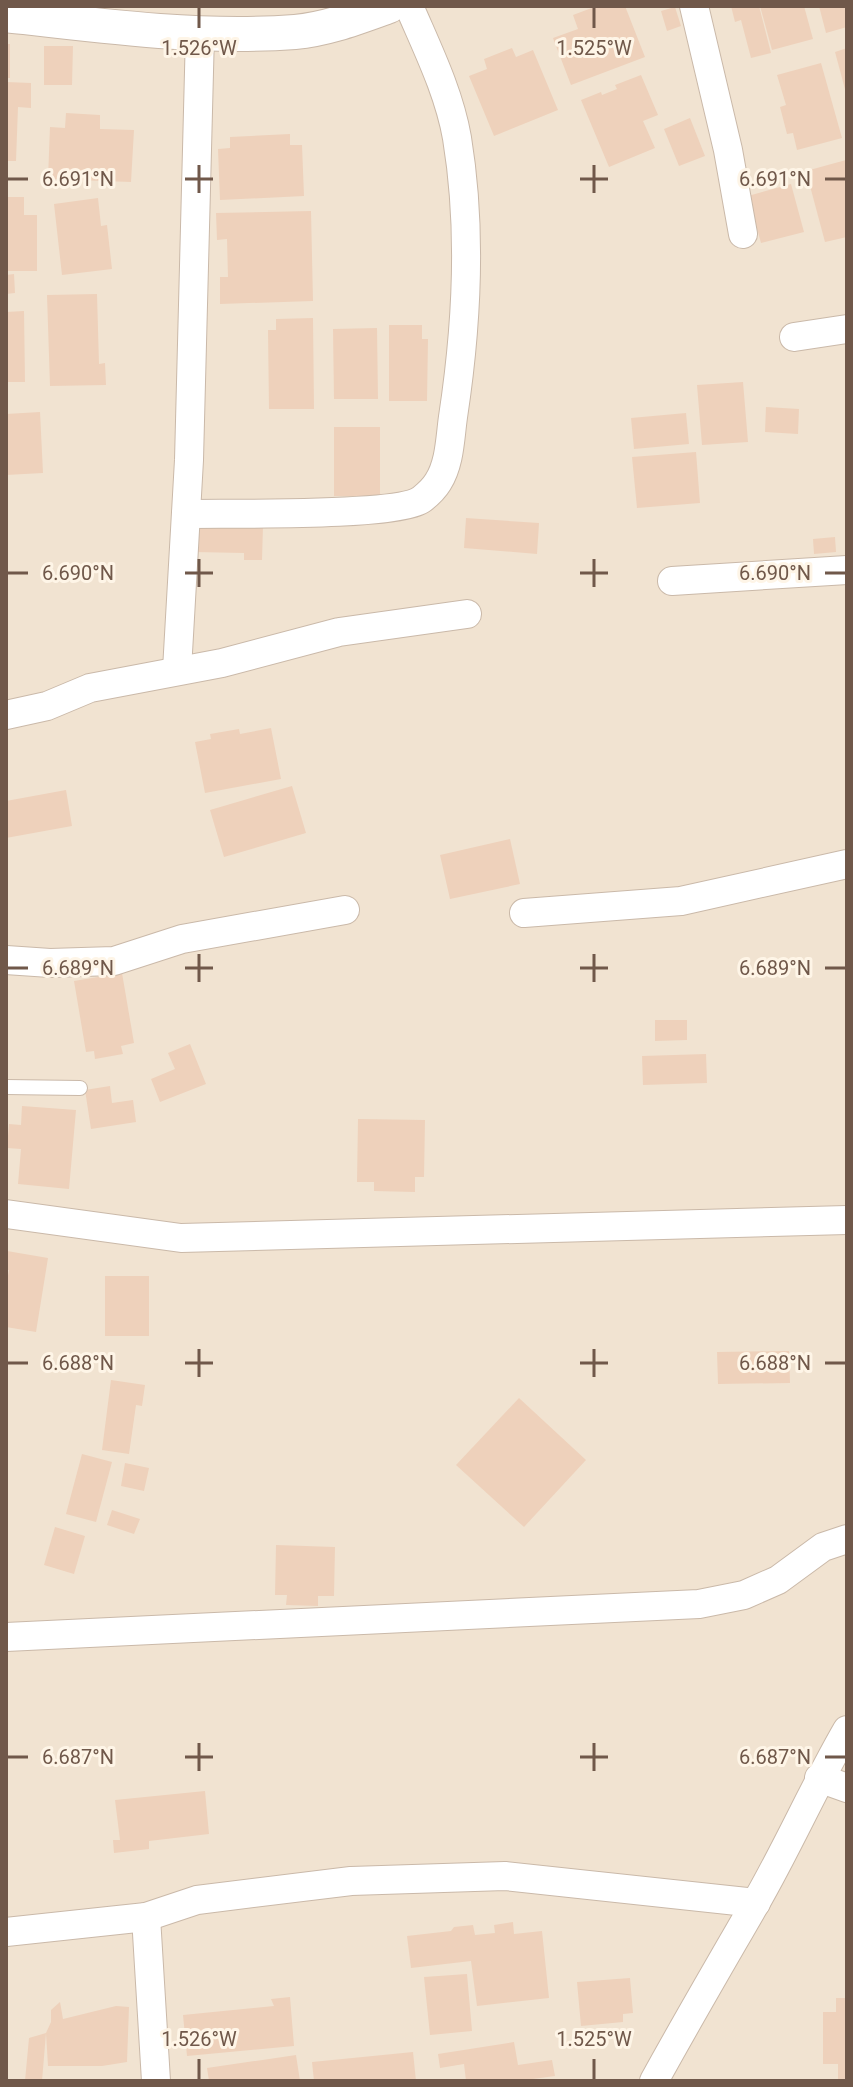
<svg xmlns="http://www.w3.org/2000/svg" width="853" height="2087" viewBox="0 0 853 2087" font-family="Roboto,sans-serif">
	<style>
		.residential { fill: #f1e3d1 }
		.building { fill: #eed1bb }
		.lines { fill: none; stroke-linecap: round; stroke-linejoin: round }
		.service-casing { stroke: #cab9a9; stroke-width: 16 }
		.minor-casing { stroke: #cab9a9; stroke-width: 30 }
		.tertiary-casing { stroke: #cab9a9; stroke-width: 36 }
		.service { stroke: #fff; stroke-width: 14 }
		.minor { stroke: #fff; stroke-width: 28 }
		.tertiary { stroke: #fff; stroke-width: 34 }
		.ticks { fill: none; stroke: #70584a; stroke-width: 3 }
		.ticks-label { font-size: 20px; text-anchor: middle; fill: #70584a; stroke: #fef5e7; stroke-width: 6; stroke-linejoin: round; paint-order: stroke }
	</style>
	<rect width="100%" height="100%" fill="#faf1e2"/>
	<rect class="residential" x="6" y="6" width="841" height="2075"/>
	<g class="building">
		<path d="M597,6h28l20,51 -74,28 -18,-47 25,-9 -5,-14z"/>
		<path d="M731,6h28l12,47 -20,5 -10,-38 -6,2z"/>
		<path d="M760,6h44l9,33 -41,11z"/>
		<path d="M819,6h28v21l-21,6z"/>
		<path d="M675,7l6,19 -14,5 -6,-20z"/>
		<rect x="6" y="44" width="4" height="34"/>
		<path d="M44,46h29l-1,39h-28z"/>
		<path d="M512,48l4,9 17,-7 25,60 -64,26 -25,-60 18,-7 -3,-10z"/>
		<path d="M847,48v45h-1l-11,-41z"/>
		<path d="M821,63l21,75 -45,12 -4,-17 -6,1 -7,-27 6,-2 -9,-30z"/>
		<path d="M641,75l17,40 -15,6 12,27 -46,19 -28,-67 20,-8 1,3 15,-6 -2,-4z"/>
		<path d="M6,82l25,1v25l-13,-1 -2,54h-10z"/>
		<path d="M66,113l34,2v14l34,1 -3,52 -83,-3 2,-52 15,1z"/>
		<path d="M690,118l15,38 -26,10 -15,-37z"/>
		<path d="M290,134v11h12l2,51 -84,4 -2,-51 12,-1v-11z"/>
		<path d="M846,160l1,77 -22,5 -19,-71z"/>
		<path d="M791,184l13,48 -43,11 -13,-47z"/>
		<path d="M6,197h18v18h13v56h-31z"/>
		<path d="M98,198l3,28 6,-1 5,44 -50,6 -8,-71z"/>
		<path d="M311,211l2,90 -93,3v-27h8l-1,-38 -10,1 -1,-27z"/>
		<path d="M14,274l1,19 -9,1v-19z"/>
		<path d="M97,294l2,70 6,-1 1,22 -56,1 -3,-91z"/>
		<path d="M24,311l1,71h-19v-70z"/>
		<path d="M313,318l1,91h-45l-1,-79h8v-11z"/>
		<path d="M389,325h33v14h6l-1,62h-38z"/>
		<path d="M377,328l1,71h-44l-1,-70z"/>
		<path d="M743,382l5,60 -46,3 -5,-60z"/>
		<path d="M766,407l33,2 -1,25 -33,-2z"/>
		<path d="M40,412l3,61 -37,2v-61z"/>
		<path d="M686,413l3,31 -55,5 -3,-31z"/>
		<rect x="334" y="427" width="46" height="69"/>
		<path d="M696,452l4,51 -63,5 -5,-51z"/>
		<path d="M466,518l73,5 -2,31 -73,-6z"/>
		<path d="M194,525l69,1 -1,34h-18v-7l-50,-1z"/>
		<path d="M835,537l1,15 -22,2 -1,-15z"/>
		<path d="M271,728l10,51 -76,14 -10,-51 16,-3 -1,-5 29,-5 1,5z"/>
		<path d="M292,786l14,47 -82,24 -14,-47z"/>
		<path d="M66,790l6,36 -66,12v-37z"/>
		<path d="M510,839l10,45 -70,15 -10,-44z"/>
		<path d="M122,973l12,70 -13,3 2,8 -28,5 -1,-8 -8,1 -12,-71z"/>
		<path d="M655,1020h32v20l-32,1z"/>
		<path d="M190,1044l16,40 -46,18 -9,-23 24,-10 -7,-16z"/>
		<path d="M706,1054l1,29 -64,2 -1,-29z"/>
		<path d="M110,1086l2,17 21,-3 3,22 -45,7 -6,-39z"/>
		<path d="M22,1106l54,4 -7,79 -51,-5 3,-35 -14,-1 2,-24 12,1z"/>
		<path d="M358,1119l67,1 -1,57h-9v15l-41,-1v-9h-17z"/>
		<path d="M7,1251l41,7 -12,74 -30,-5v-40l3,-17h-3z"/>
		<rect x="105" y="1276" width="44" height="60"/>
		<path d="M789,1351l1,32 -72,1 -1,-32z"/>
		<path d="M111,1380l34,5 -3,21 -6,-1 -7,49 -27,-4z"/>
		<path d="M519,1398l67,62 -62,67 -68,-62z"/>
		<path d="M82,1454l30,8 -16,60 -30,-8z"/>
		<path d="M125,1463l24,5 -5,23 -23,-5z"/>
		<path d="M112,1510l28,9 -6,15 -27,-9z"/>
		<path d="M55,1527l30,9 -11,38 -30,-9z"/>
		<path d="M276,1545l59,2 -1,49h-16v10l-32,-1 1,-10h-12z"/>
		<path d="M205,1791l4,43 -60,7v8l-35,4 -1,-13h7l-5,-40z"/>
		<path d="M513,1922l1,12 28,-3 7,67 -72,8 -6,-45 -60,7 -4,-32 44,-5 3,-4 19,-2 2,10 20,-2 -1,-8z"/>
		<path d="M467,1974l5,57 -42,4 -6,-58z"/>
		<path d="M630,1978l3,35 -10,1v8l-42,4 -4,-44z"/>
		<path d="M290,1997l4,49 -107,10 -4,-41 91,-9 -3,-7z"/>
		<path d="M836,1998h11v83h-9v-17h-15v-52h13z"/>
		<path d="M60,2002l3,17 53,-13 13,1 -2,55 -25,4h-54l-2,-33 5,-11v-12z"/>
		<path d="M46,2033l-4,48h-17l4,-43z"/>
		<path d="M514,2042l4,23 34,-5 3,16 -37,5h-52l-2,-17 -24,4 -2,-14z"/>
		<path d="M413,2052l3,29h-102l-2,-19z"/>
		<path d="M296,2055l4,26h-91l-2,-13z"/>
	</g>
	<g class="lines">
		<defs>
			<path id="service" d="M6,1087l74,1"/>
			<g id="minor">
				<path d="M694,6l34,144 15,84"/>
				<path d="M794,337l53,-8"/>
				<path d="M186,514c40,-1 213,3 236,-15 5,-4 13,-12 16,-17 12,-19 12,-44 15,-65 14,-92 19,-188 4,-279 -8,-46 -30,-90 -48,-132"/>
				<path d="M672,581l175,-11"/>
				<path d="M177,670l12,-210 11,-427"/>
				<path d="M6,715l41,-9 43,-18 132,-25 117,-31 128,-18"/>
				<path d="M524,913l157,-12 166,-37"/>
				<path d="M6,960l44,3 64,-2 68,-22 163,-29"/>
				<path d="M6,1214l175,24 666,-18"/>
				<path d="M6,1637l693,-33 45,-9 34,-15 45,-33 24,-8"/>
				<path d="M819,1778l28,10"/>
				<path d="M146,1917l10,164"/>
				<path d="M6,1932l140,-15 51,-17 154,-19 154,-5 251,27"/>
				<path d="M654,2081c33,-60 67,-118 101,-177 33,-57 59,-117 92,-174"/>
			</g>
			<path id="tertiary" d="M6,15c94,11 193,24 289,17 33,-3 63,-15 94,-26"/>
		</defs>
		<use href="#service" class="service-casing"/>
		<use href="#minor" class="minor-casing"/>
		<use href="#tertiary" class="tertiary-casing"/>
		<use href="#service" class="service"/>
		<use href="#minor" class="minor"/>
		<use href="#tertiary" class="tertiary"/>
	</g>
	<path class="ticks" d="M199,8v20M594,8v20M199,165v28M594,165v28M8,179h20M185,179h28M580,179h28M825,179h20M199,559v28M594,559v28M8,573h20M185,573h28M580,573h28M825,573h20M199,954v28M594,954v28M8,968h20M185,968h28M580,968h28M825,968h20M199,1349v28M594,1349v28M8,1363h20M185,1363h28M580,1363h28M825,1363h20M199,1743v28M594,1743v28M8,1757h20M185,1757h28M580,1757h28M825,1757h20M199,2059v20M594,2059v20"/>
	<g class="ticks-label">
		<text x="199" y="55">1.526°W</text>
		<text x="594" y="55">1.525°W</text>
		<text x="78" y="186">6.691°N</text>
		<text x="775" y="186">6.691°N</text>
		<text x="78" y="580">6.690°N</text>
		<text x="775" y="580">6.690°N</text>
		<text x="78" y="975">6.689°N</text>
		<text x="775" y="975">6.689°N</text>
		<text x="78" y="1370">6.688°N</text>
		<text x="775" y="1370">6.688°N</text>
		<text x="78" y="1764">6.687°N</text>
		<text x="775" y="1764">6.687°N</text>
		<text x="199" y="2046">1.526°W</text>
		<text x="594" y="2046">1.525°W</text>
	</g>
	<rect width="853" height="2087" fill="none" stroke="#70584a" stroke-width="16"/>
</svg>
